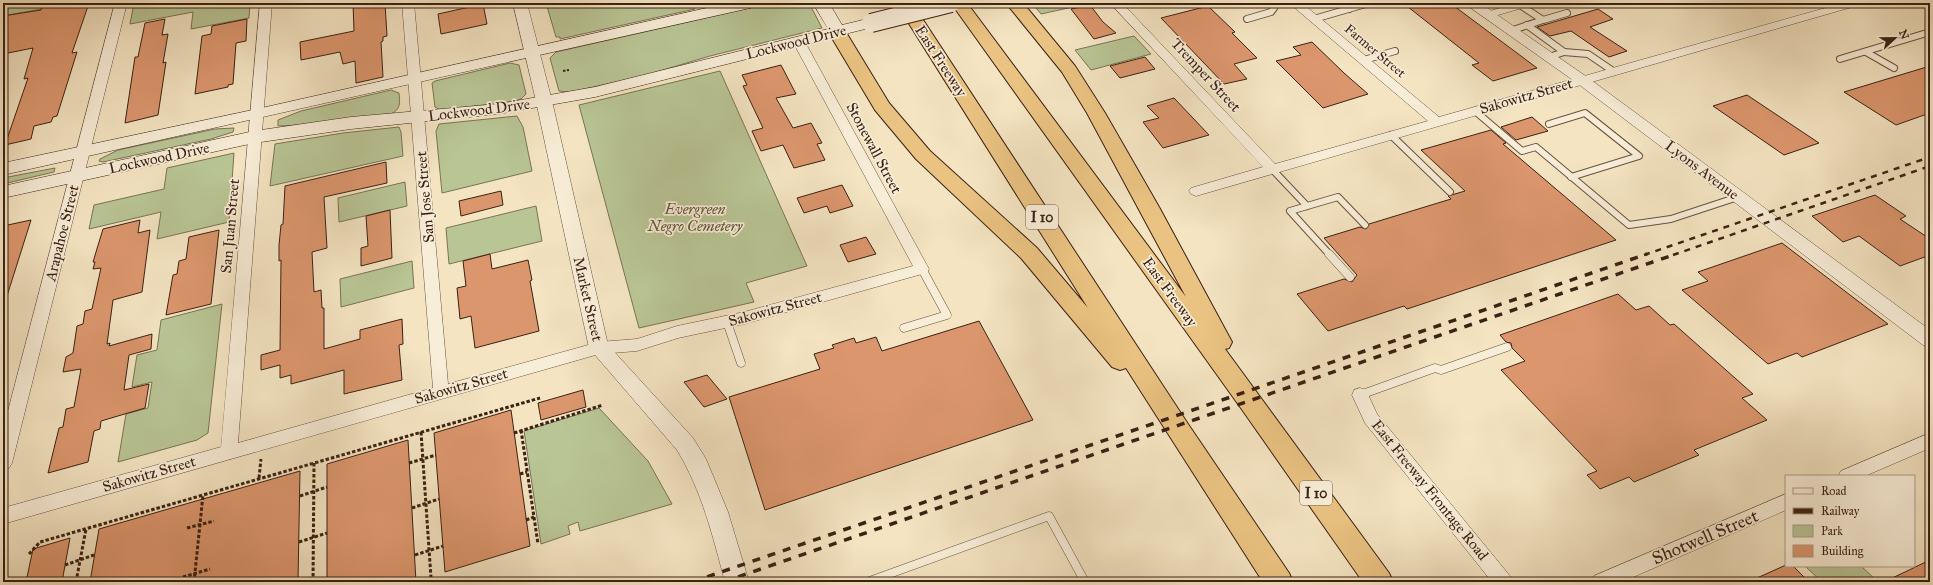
<svg xmlns="http://www.w3.org/2000/svg" width="1933" height="585" viewBox="0 0 1933 585" font-family="'IM FELL Great Primer',serif">
	<style>
		.green { fill: #b9c595; stroke: #7a7354 }
		.building { fill: #dc966d; stroke: #3b2114 }
		.lines { fill: none; stroke-linecap: round; stroke-linejoin: round }
		.service-far1-casing { stroke: #695240; stroke-width: 8 }
		.service-casing { stroke: #695240; stroke-width: 9 }
		.minor-casing { stroke: #695240; stroke-width: 1 }
		.tertiary-casing { stroke: #695240; stroke-width: 1 }
		.secondary-casing { stroke: #3b2114; stroke-width: 1 }
		.motorway-casing { stroke: #3b2114; stroke-width: 2 }
		.path-far1 { stroke: #3b2114; stroke-width: 2; stroke-dasharray: 2.5 1.5; stroke-linecap: butt }
		.path { stroke: #3b2114; stroke-width: 3; stroke-dasharray: 3.5 2; stroke-linecap: butt }
		.service-far1 { stroke: #f8edd7; stroke-width: 6 }
		.service { stroke: #f8edd7; stroke-width: 8 }
		.minor { fill: #f8edd7; fill-rule: evenodd }
		.tertiary { fill: #f8edd7; fill-rule: evenodd }
		.secondary { fill: #f8edd7; fill-rule: evenodd }
		.motorway { fill: #eac281; fill-rule: evenodd }
		.rail-far1 { stroke: #3b2114; stroke-width: 2.5; stroke-dasharray: 6 6; stroke-linecap: butt }
		.rail { stroke: #3b2114; stroke-width: 3.5; stroke-dasharray: 8 8; stroke-linecap: butt }
		.secondary-bridge-casing { stroke: #3b2114; stroke-width: 20; stroke-linecap: butt }
		.secondary-bridge { stroke: #f8edd7; stroke-width: 18 }
		.labels { text-anchor: middle; dominant-baseline: central; stroke-width: 3.5; stroke-linejoin: round; paint-order: stroke }
		.far-street-label { font-size: 13px; fill: #3b2114; stroke: #f8edd7 }
		.shield { fill: #f8edd7; stroke: #745e4e; stroke-width: 1 }
		.shield-label { font-size: 14px; font-weight: bold; fill: #3b2114 }
		.street-label { font-size: 15px; fill: #3b2114; stroke: #f8edd7 }
		.park-label { font-size: 15px; font-style: italic; fill: #61523b; stroke: #f8edd7 }
		.near-street-label { font-size: 18px; fill: #3b2114; stroke: #f8edd7 }
	</style>
	<rect width="100%" height="100%" fill="#f4e4c2"/>
	<filter id="stains"><feTurbulence type="fractalNoise" baseFrequency=".005" numOctaves="4"/><feColorMatrix values="0 0 0 0 .2 0 0 0 0 .09 0 0 0 0 .02 0 0 0 .5 -.17"/></filter>
	<radialGradient id="worn" r=".72"><stop offset=".6" stop-color="#630" stop-opacity="0"/><stop offset="1" stop-color="#630" stop-opacity=".3"/></radialGradient>
	<g class="green">
		<path d="M3,3h40l-2,6 -38,7z"/>
		<path d="M161,3h89l-1,15 -58,11 2,-17 -63,12 3,-16z"/>
		<path d="M546,3h146l3,6 -135,30v-2h-4z"/>
		<path d="M772,3h37l13,25 -112,28 -67,20 -73,16 -11,-1 -9,-33 6,-6z"/>
		<path d="M1032,3h59l-50,11z"/>
		<path d="M1134,36l17,18 -60,16 -16,-20z"/>
		<path d="M510,63l9,2 7,29 -5,5 -11,3 -70,8 -5,-3 -3,-24 3,-2z"/>
		<path d="M720,71l87,195 -61,17 8,19 -115,26 -60,-223z"/>
		<path d="M391,90l8,3c1,10 2,16 -8,21l-92,11 -21,1v-6l23,-9z"/>
		<path d="M517,116l6,11 9,44 -90,22 -6,-62 3,-7z"/>
		<path d="M399,127l2,5 2,24 -133,30 5,-42 68,-11z"/>
		<path d="M234,128l-1,4 -22,7 -108,23 -4,-1 1,-2 18,-9 97,-21z"/>
		<path d="M234,153l-5,69 -72,17 4,-27 -72,17 5,-24 70,-16 3,-21z"/>
		<path d="M55,168l-1,4 -51,12v-6z"/>
		<path d="M405,182l2,24 -68,16 -1,-24z"/>
		<path d="M536,206l6,35 -93,23 -3,-36z"/>
		<path d="M412,261l2,27 -73,19 -1,-28z"/>
		<path d="M222,304l-14,129 -11,7 -79,22 8,-48 22,-6 4,-26 -20,5 5,-32 20,-5 4,-30z"/>
		<path d="M599,408l49,53 24,43 -92,27 -2,-9 -10,4 2,8 -29,10 -17,-113z"/>
		<path d="M1805,566h56l17,16h-56z"/>
	</g>
	<g class="building">
		<path d="M44,3h45l-17,50 5,-1 -20,64 -4,1 -2,5 -17,4 -3,13 -26,6 23,-67 -4,1 9,-31 -30,6v-38l38,-6z"/>
		<path d="M353,3h32l2,33 -4,1v4l-2,1 2,35 -27,6 -1,-22 -12,3 -3,-12 -39,8 -1,-18 54,-11z"/>
		<path d="M1403,3h47l87,65 -44,13 -21,-16 7,-2z"/>
		<path d="M483,4l4,20 -46,10 -3,-20z"/>
		<path d="M1090,5l13,17 13,11 -22,6 -23,-30z"/>
		<path d="M1208,6l27,26 -3,1 25,25 -23,6 13,15 -23,5 -63,-66z"/>
		<path d="M1598,9l15,10 -23,8 37,24 -18,6 -38,-26 -21,5 -13,-9z"/>
		<path d="M165,19l-3,16 6,-1 -5,29 3,-1 -8,53 -33,8 10,-66h3l7,-34z"/>
		<path d="M247,19l-1,22 -10,2 -3,41 -5,1v2l-33,7 7,-58 9,-2 1,-8z"/>
		<path d="M1312,42l32,31 24,21 -45,14 -47,-47 25,-6 -8,-8z"/>
		<path d="M1145,57l10,12 -35,9 -10,-12z"/>
		<path d="M781,65l15,29 -20,4 17,30 18,-5 11,20 -5,1 8,16 -31,8 -11,-23 -22,6 -9,-20 11,-3 -20,-42 4,-1 -5,-10z"/>
		<path d="M1930,66v47l-34,12 -52,-33z"/>
		<path d="M1747,95l72,48 -35,12 -71,-49z"/>
		<path d="M1174,98l35,37 -46,13 -20,-26 16,-4 -12,-12z"/>
		<path d="M1532,117l16,14 -32,9 -15,-13z"/>
		<path d="M1491,130l15,13 -3,1 113,96 -209,69 -3,-3 -76,25 -31,-37 47,-15 8,3 5,-7 -33,-37 36,-11 6,2 3,-5 82,-25 -3,-3 17,-5 -44,-41z"/>
		<path d="M386,162l1,21 -63,14 3,51 -15,4 2,40 7,-2 1,18h2v41l36,-10v-9l42,-11 1,25 -4,1 3,35 -58,14v-24l-53,14v-9l-11,3v-13l-19,5v-15l19,-5 1,-90 -2,1v-16l2,-20 2,-1 2,-38z"/>
		<path d="M842,185l11,21 -23,7 -3,-7 -23,7 -7,-15z"/>
		<path d="M501,191l2,14 -42,11 -2,-15z"/>
		<path d="M1875,195l31,21 -6,3 30,20v16l-30,11 -41,-30 -16,6 -31,-26z"/>
		<path d="M390,210l2,48 -31,8v-18l7,-2 -2,-30z"/>
		<path d="M31,220l-24,76 -4,-1v-69z"/>
		<path d="M140,220l-2,13 12,-3 -8,62 -29,8 -6,44 3,-1 -1,3 43,-12 -1,15 -22,6 -5,35 25,-6 -4,24 -44,13 -1,8 -6,2 -6,31 -40,11 11,-45 4,-1 3,-18 8,-2 7,-38 -18,3 3,-15 7,-4 4,-27 6,-2 2,-13 7,-2 9,-41 -8,1 2,-7h-2l10,-33z"/>
		<path d="M219,230l-8,74 -45,11 7,-40 4,-1 2,-13 7,-2 3,-22z"/>
		<path d="M866,237l10,17 -28,8 -8,-17z"/>
		<path d="M1782,243l106,81 -86,33 -5,-4 -29,11 -86,-74 26,-9 -10,-9z"/>
		<path d="M490,254l2,15 36,-9 4,20 -2,1 9,50 -64,17 -4,-32 -11,3 -3,-31 9,-2 -3,-25z"/>
		<path d="M1618,294l18,16 13,-4 21,19 4,-1 79,70 -11,4 25,22 -73,30 5,5 -65,27 -5,-5 -29,12 -13,-14 10,-4 -96,-101 24,-9 -13,-13 -1,-5 -5,-1 -6,-7z"/>
		<path d="M979,321l54,99 -268,90 -36,-113 91,-28 -6,-15 20,-6 -2,-3 22,-7 2,5 20,-6 6,14z"/>
		<path d="M707,375l20,24 -23,8 -20,-25z"/>
		<path d="M583,390l3,17 -45,13 -3,-17z"/>
		<path d="M511,410l19,136 -85,26 -11,-139z"/>
		<path d="M408,440l8,142h-89v-118z"/>
		<path d="M300,471l-2,111h-208l9,-53z"/>
		<path d="M70,538l-8,44h-36l7,-33z"/>
		<path d="M1930,560v22h-46z"/>
		<path d="M1786,565l7,1 16,16h-61z"/>
	</g>
	<g class="lines">
		<defs>
			<g id="service-far1">
				<path d="M710,3l4,8"/>
				<path d="M1337,3l12,6"/>
				<path d="M1247,19l24,-7 3,-4 -4,-5"/>
				<path d="M1314,19l55,-16"/>
				<path d="M1543,20l24,-7"/>
				<path d="M1527,25l37,27 -15,5"/>
				<path d="M1510,31l33,-11 -23,-15"/>
				<path d="M1564,52l24,2 25,17"/>
				<path d="M1866,52l28,16"/>
				<path d="M1840,59l90,-27"/>
				<path d="M1364,60l31,-9"/>
				<path d="M1475,111l47,40 14,-4 93,78 42,-6 67,-22"/>
				<path d="M1549,124l36,-11 54,43 -68,21"/>
				<path d="M1391,135l59,57"/>
				<path d="M1272,169l35,37"/>
				<path d="M1330,255l-40,-44 48,-14 27,28"/>
			</g>
			<g id="service">
				<path d="M1329,254l21,23"/>
				<path d="M727,322l14,41"/>
				<path d="M904,328l43,-13 -25,-46"/>
				<path d="M1360,395l75,-27 6,2 66,-23"/>
				<path d="M867,582l182,-66 36,66"/>
			</g>
			<g id="minor">
				<path d="M115,3h12l-115,460 -3,5 -6,2v-40z"/>
				<path d="M260,3h12l-34,440 195,-55 -31,-385h12l34,381 151,-42 38,-3 40,-13 67,-14 169,-46 -120,-224 6,-4 6,4 124,227 -2,4 -5,1 -178,50 -66,14 -41,13 -38,3 -596,170v-16l218,-61z"/>
				<path d="M1110,3h12l153,161 153,-43 -139,-118h13l137,114 404,-114h18l-2,2 -663,191 -5,-2 -2,-3 2,-3 72,-21z"/>
				<path d="M1516,3h18l-2,2 -44,13 -6,-3 2,-2z"/>
				<path d="M1360,388l6,2 11,24 133,162 2,6h-20l-127,-159 -13,-28 2,-5z"/>
				<path d="M1930,433v15l-65,28h-27l3,-5z"/>
				<path d="M1786,494v16l-164,72h-30l2,-6z"/>
			</g>
			<g id="tertiary">
				<path d="M513,3h14l25,98 56,244 85,93 13,21 22,53 21,70h-24c-12,-45 -23,-91 -48,-132l-88,-102 -53,-247z"/>
				<path d="M1464,3h16l107,74 343,253v18l-7,-3 -346,-262z"/>
			</g>
			<g id="secondary">
				<path d="M729,3h29l-2,3 -6,2 -747,167v-12l254,-54z"/>
				<path d="M813,3h16l13,22 29,-7 6,2 2,3 -2,3 -32,8 -1,2 -9,1 -240,60 -97,17 -147,15 -97,14 -251,55v-12l251,-55 97,-14 147,-13 97,-17 233,-58z"/>
			</g>
			<g id="motorway">
				<path d="M896,3h16l276,421 101,149 4,9h-30l-137,-214 -6,2 -8,-3 -91,-109 -105,-99 -41,-49 -46,-77 3,-4 6,-1 6,1 45,74 41,48 107,97 51,60z"/>
				<path d="M951,3h16l219,294 -99,-184 -25,-41 -56,-69h17l52,63 30,47 54,94 73,135 -3,6 -4,1 164,224 4,9h-30l-120,-171z"/>
			</g>
		</defs>
		<use href="#service-far1" class="service-far1-casing"/>
		<use href="#service" class="service-casing"/>
		<use href="#minor" class="minor-casing"/>
		<use href="#tertiary" class="tertiary-casing"/>
		<use href="#secondary" class="secondary-casing"/>
		<use href="#motorway" class="motorway-casing"/>
		<path class="path-far1" d="M563,71l6,-1"/>
		<g class="path">
			<path d="M521,430l17,114"/>
			<path d="M421,432l10,146"/>
			<path d="M514,433l89,-28"/>
			<path d="M409,463l27,-8"/>
			<path d="M520,474l7,-2"/>
			<path d="M259,478l2,-19"/>
			<path d="M300,496l27,-9"/>
			<path d="M412,508l27,-9"/>
			<path d="M526,520l8,-3"/>
			<path d="M187,528l27,-7"/>
			<path d="M299,542l28,-9"/>
			<path d="M3,552l4,-1"/>
			<path d="M29,554l11,-12 500,-144"/>
			<path d="M415,555l28,-9"/>
			<path d="M65,565l29,-10"/>
			<path d="M183,577l27,-8"/>
			<path d="M76,582l10,-53"/>
			<path d="M194,582l9,-87"/>
			<path d="M313,582l1,-119"/>
		</g>
		<use href="#service-far1" class="service-far1"/>
		<use href="#service" class="service"/>
		<use href="#minor" class="minor"/>
		<use href="#tertiary" class="tertiary"/>
		<use href="#secondary" class="secondary"/>
		<use href="#motorway" class="motorway"/>
		<g class="rail-far1">
			<path d="M1644,255l286,-98"/>
			<path d="M1673,255l257,-89"/>
		</g>
		<g class="rail">
			<path d="M692,582l955,-328"/>
			<path d="M723,582l953,-328"/>
		</g>
		<defs>
			<path id="secondary-bridge" d="M871,23l80,-20"/>
		</defs>
		<use href="#secondary-bridge" class="secondary-bridge-casing"/>
		<use href="#secondary-bridge" class="secondary-bridge"/>
	</g>
	<g class="labels">
		<g class="far-street-label">
			<text transform="translate(1375 51) rotate(40)">Farmer Street</text>
		</g>
		<g class="shield">
			<rect x="1026" y="205" width="32" height="24" rx="3"/>
			<rect x="1300" y="481" width="32" height="24" rx="3"/>
		</g>
		<g class="shield-label">
			<text x="1042" y="217">I 10</text>
			<text x="1316" y="493">I 10</text>
		</g>
		<g class="street-label">
			<text transform="translate(796 42) rotate(-14)">Lockwood Drive</text>
			<text transform="translate(941 61) rotate(57)">East Freeway</text>
			<text transform="translate(1206 75) rotate(47)">Tremper Street</text>
			<text transform="translate(1526 96) rotate(-16)">Sakowitz Street</text>
			<text transform="translate(479 110) rotate(-7)">Lockwood Drive</text>
			<text transform="translate(874 148) rotate(62)">Stonewall Street</text>
			<text transform="translate(159 158) rotate(-12)">Lockwood Drive</text>
			<text transform="translate(1702 170) rotate(37)">Lyons Avenue</text>
			<text transform="translate(425 197) rotate(-95)">San Jose Street</text>
			<text transform="translate(230 226) rotate(-85)">San Juan Street</text>
			<text transform="translate(62 233) rotate(-76)">Arapahoe Street</text>
			<text transform="translate(1170 292) rotate(54)">East Freeway</text>
			<text transform="translate(588 299) rotate(77)">Market Street</text>
			<text transform="translate(775 309) rotate(-15)">Sakowitz Street</text>
			<text transform="translate(461 386) rotate(-16)">Sakowitz Street</text>
			<text transform="translate(149 474) rotate(-16)">Sakowitz Street</text>
			<text transform="translate(1430 490) rotate(51)">East Freeway Frontage Road</text>
		</g>
		<g class="park-label">
			<text x="695" y="209">Evergreen<tspan x="695" dy="17">Negro Cemetery</tspan></text>
		</g>
		<g class="near-street-label">
			<text transform="translate(1705 537) rotate(-23)">Shotwell Street</text>
		</g>
	</g>
	<rect width="1933" height="585" fill="none" stroke="#f4e4c2" stroke-width="16"/>
	<rect x="4" y="4" width="1925" height="577" fill="none" stroke="#3b2114" stroke-width="2"/>
	<rect x="8" y="8" width="1917" height="569" fill="none" stroke="#3b2114"/>
	<rect x="1785" y="475" width="130" height="92" fill="#f8edd7" stroke="#ac9b89"/>
	<rect x="1793" y="488" width="20" height="6" fill="#f8edd7" stroke="#ac9b89"/>
	<text x="1821" y="495" font-size="12" fill="#3b2114">Road</text>
	<rect x="1793" y="508" width="20" height="6" fill="#3b2114" stroke="#ac9b89"/>
	<text x="1821" y="515" font-size="12" fill="#3b2114">Railway</text>
	<rect x="1793" y="525" width="20" height="12" fill="#b9c595" stroke="#ac9b89"/>
	<text x="1821" y="535" font-size="12" fill="#3b2114">Park</text>
	<rect x="1793" y="545" width="20" height="12" fill="#dc966d" stroke="#ac9b89"/>
	<text x="1821" y="555" font-size="12" fill="#3b2114">Building</text>
	<g transform="translate(1895 38) rotate(68)" stroke="#f8edd7" stroke-width="3" paint-order="stroke">
	<path d="M0-3L7 15L0 10L-7 15Z" fill="#3b2114"/>
	<text y="-6" font-size="11" font-weight="bold" text-anchor="middle" fill="#3b2114">N</text>
	</g>
	<rect width="100%" height="100%" filter="url(#stains)"/>
	<rect width="100%" height="100%" fill="url(#worn)"/>
</svg>
